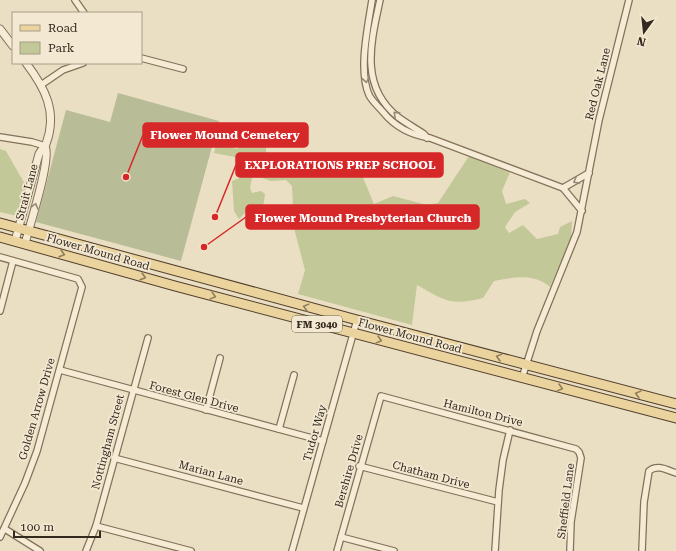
<svg xmlns="http://www.w3.org/2000/svg" width="676" height="551" viewBox="0 0 676 551" font-family="'Roboto Serif',serif">
	<style>
		.green { fill: #c2c898 }
		.cemetery { fill: #b9bd97 }
		.lines { fill: none; stroke-linecap: round; stroke-linejoin: round }
		.minor-casing { stroke: #83715b; stroke-width: 8 }
		.tertiary-casing { stroke: #83715b; stroke-width: 9 }
		.primary-casing { stroke: #513f2f; stroke-width: 11 }
		.minor { stroke: #f6ecd6; stroke-width: 5.5 }
		.tertiary { stroke: #f6ecd6; stroke-width: 7 }
		.primary { stroke: #ebd39e; stroke-width: 9 }
		.oneway { stroke: #958a7a }
		.oneway2 { stroke: #907e5e }
		.labels { text-anchor: middle; dominant-baseline: central; stroke-width: 3.5; stroke-linejoin: round; paint-order: stroke }
		.shield { fill: #f3e9d2; stroke: #6d6354; stroke-width: 1 }
		.shield-label { font-size: 10px; font-weight: bold; fill: #34291e }
		.street-label { font-size: 11px; fill: #34291e; stroke: #f3e9d2 }
		.leader { fill: none; stroke: #d62828; stroke-width: 1.5 }
		.callout-dot { fill: #d62828; stroke: #f3e9d2; stroke-width: 1.5 }
		.callout { fill: #d62828; stroke: #d62828; stroke-width: 1.5 }
		.callout-label { font-size: 12px; text-anchor: middle; font-weight: bold; fill: #fff }
	</style>
	<rect width="100%" height="100%" fill="#eadfc3"/>
	<g class="green">
		<path d="M254,141l12,5v10l14,9 18,7 9,-7h22l12,-7 18,10 15,36 19,-8 34,9 11,-2 31,-47 41,16 -8,19 4,13 19,-5 5,4 -15,9 -10,15 4,6 14,-8 14,14 21,-5 2,-7 12,-6 -1,18 -21,48c-16,-14 -36,-10 -56,-6l-11,17c-32,8 -38,3 -66,-13l-5,40 -114,-31 7,-24 -11,-42 -2,-42 -6,-6 -15,1 -9,-3h-10l-2,10 2,5 9,-2 4,3 -2,13 -8,4 -6,-2 -10,10 -5,-8 -2,-30 10,-4v-16l-7,-4 -21,-4 2,-8 22,4 2,-6z"/>
		<path d="M0,149l6,2 20,35 -9,30 -17,-4z"/>
	</g>
	<path class="cemetery" d="M118,93l101,28 -38,140 -145,-39 30,-112 44,12z"/>
	<g class="lines">
		<defs>
			<g id="minor">
				<path d="M75,0l9,13"/>
				<path d="M372,0c-4,27 -14,70 -3,95 3,6 9,11 14,17 12,15 28,23 47,26l133,50 19,23"/>
				<path d="M380,0c-9,42 -21,86 18,117 8,6 17,11 26,17l3,4"/>
				<path d="M141,58l42,11"/>
				<path d="M41,85l22,-15 20,-7"/>
				<path d="M0,137l32,5 13,4"/>
				<path d="M563,188l26,-15"/>
				<path d="M0,257l78,22 4,8 -45,164 -12,32 -25,54"/>
				<path d="M0,311l13,-50"/>
				<path d="M60,370l263,71"/>
				<path d="M522,378l15,-47 40,-99 22,-112 30,-120"/>
				<path d="M206,410l14,-52"/>
				<path d="M279,429l15,-54"/>
				<path d="M114,458l189,50"/>
				<path d="M359,466l139,36"/>
				<path d="M96,526l95,25"/>
				<path d="M5,529l35,22"/>
				<path d="M341,537l53,14"/>
				<path d="M86,551l10,-25 52,-188"/>
				<path d="M292,551l65,-231"/>
				<path d="M337,551l44,-155 195,53 3,3 2,6 -10,64 -1,29"/>
				<path d="M495,551l4,-61 4,-30 7,-30"/>
				<path d="M642,551l2,-49 5,-31c8,-7 18,-1 27,2"/>
			</g>
			<g id="tertiary">
				<path d="M0,29l13,17"/>
				<path d="M15,241l24,-87c2,-4 5,-6 7,-10 12,-32 -1,-56 -20,-81"/>
				<path d="M25,244c4,-17 27,-86 20,-98"/>
			</g>
			<g id="primary">
				<path d="M0,223l357,97 319,84"/>
				<path d="M0,237l175,49 501,132"/>
			</g>
		</defs>
		<use href="#minor" class="minor-casing"/>
		<use href="#tertiary" class="tertiary-casing"/>
		<use href="#primary" class="primary-casing"/>
		<use href="#minor" class="minor"/>
		<use href="#tertiary" class="tertiary"/>
		<use href="#primary" class="primary"/>
	</g>
	<defs><path id="oneway-chevron" d="M-2-3.5L2.5 0L-2 3.5" fill="none" stroke-width="1.6" stroke-linecap="round" stroke-linejoin="round"/></defs>
	<g class="oneway">
		<use href="#oneway-chevron" transform="translate(366 80) rotate(80)"/>
		<use href="#oneway-chevron" transform="translate(396 114) rotate(-138)"/>
		<use href="#oneway-chevron" transform="translate(576 181) rotate(151)"/>
		<use href="#oneway-chevron" transform="translate(35 206) rotate(-75)"/>
	</g>
	<g class="oneway2">
		<use href="#oneway-chevron" transform="translate(62 254) rotate(16)"/>
		<use href="#oneway-chevron" transform="translate(143 277) rotate(16)"/>
		<use href="#oneway-chevron" transform="translate(213 296) rotate(15)"/>
		<use href="#oneway-chevron" transform="translate(306 307) rotate(-165)"/>
		<use href="#oneway-chevron" transform="translate(379 340) rotate(15)"/>
		<use href="#oneway-chevron" transform="translate(499 357) rotate(-165)"/>
		<use href="#oneway-chevron" transform="translate(560 388) rotate(15)"/>
		<use href="#oneway-chevron" transform="translate(638 394) rotate(-165)"/>
	</g>
	<g class="labels">
		<rect class="shield" x="292" y="316" width="50" height="16" rx="3"/>
		<g class="shield-label">
			<text x="317" y="324">FM 3040</text>
		</g>
		<g class="street-label">
			<text transform="translate(598 84) rotate(-76)">Red Oak Lane</text>
			<text transform="translate(27 192) rotate(-75)">Strait Lane</text>
			<text transform="translate(98 252) rotate(16)">Flower Mound Road</text>
			<text transform="translate(410 336) rotate(15)">Flower Mound Road</text>
			<text transform="translate(194 397) rotate(15)">Forest Glen Drive</text>
			<text transform="translate(37 409) rotate(-74)">Golden Arrow Drive</text>
			<text transform="translate(483 413) rotate(14)">Hamilton Drive</text>
			<text transform="translate(315 433) rotate(-74)">Tudor Way</text>
			<text transform="translate(108 442) rotate(-75)">Nottingham Street</text>
			<text transform="translate(349 471) rotate(-74)">Bershire Drive</text>
			<text transform="translate(211 473) rotate(15)">Marian Lane</text>
			<text transform="translate(431 475) rotate(15)">Chatham Drive</text>
			<text transform="translate(566 501) rotate(-83)">Sheffield Lane</text>
		</g>
	</g>
	<path class="leader" d="M126 177L143 135M215 217L236 165M204 247L246 217"/>
	<g class="callout-dot">
		<circle cx="126" cy="177" r="4"/>
		<circle cx="215" cy="217" r="4"/>
		<circle cx="204" cy="247" r="4"/>
	</g>
	<g class="callout">
		<rect x="143" y="123" width="165" height="24" rx="4"/>
		<rect x="236" y="153" width="207" height="24" rx="4"/>
		<rect x="246" y="205" width="233" height="24" rx="4"/>
	</g>
	<g class="callout-label">
		<text x="225" y="139">Flower Mound Cemetery</text>
		<text x="340" y="169">EXPLORATIONS PREP SCHOOL</text>
		<text x="363" y="222">Flower Mound Presbyterian Church</text>
	</g>
	<rect x="12" y="12" width="130" height="52" fill="#f3e9d2" stroke="#a79c8a"/>
	<rect x="20" y="25" width="20" height="6" fill="#ebd39e" stroke="#a79c8a"/>
	<text x="48" y="32" font-size="12" fill="#34291e">Road</text>
	<rect x="20" y="42" width="20" height="12" fill="#c2c898" stroke="#a79c8a"/>
	<text x="48" y="52" font-size="12" fill="#34291e">Park</text>
	<g transform="translate(644 32) rotate(195)" stroke="#f3e9d2" stroke-width="3" paint-order="stroke">
	<path d="M0-3L7 15L0 10L-7 15Z" fill="#34291e"/>
	<text y="-6" font-size="11" font-weight="bold" text-anchor="middle" fill="#34291e">N</text>
	</g>
	<path d="M14 531v6h86v-6" fill="none" stroke="#34291e" stroke-width="2"/>
	<text x="20" y="531" font-size="12" fill="#34291e" stroke="#f3e9d2" stroke-width="3" paint-order="stroke">100 m</text>
</svg>
